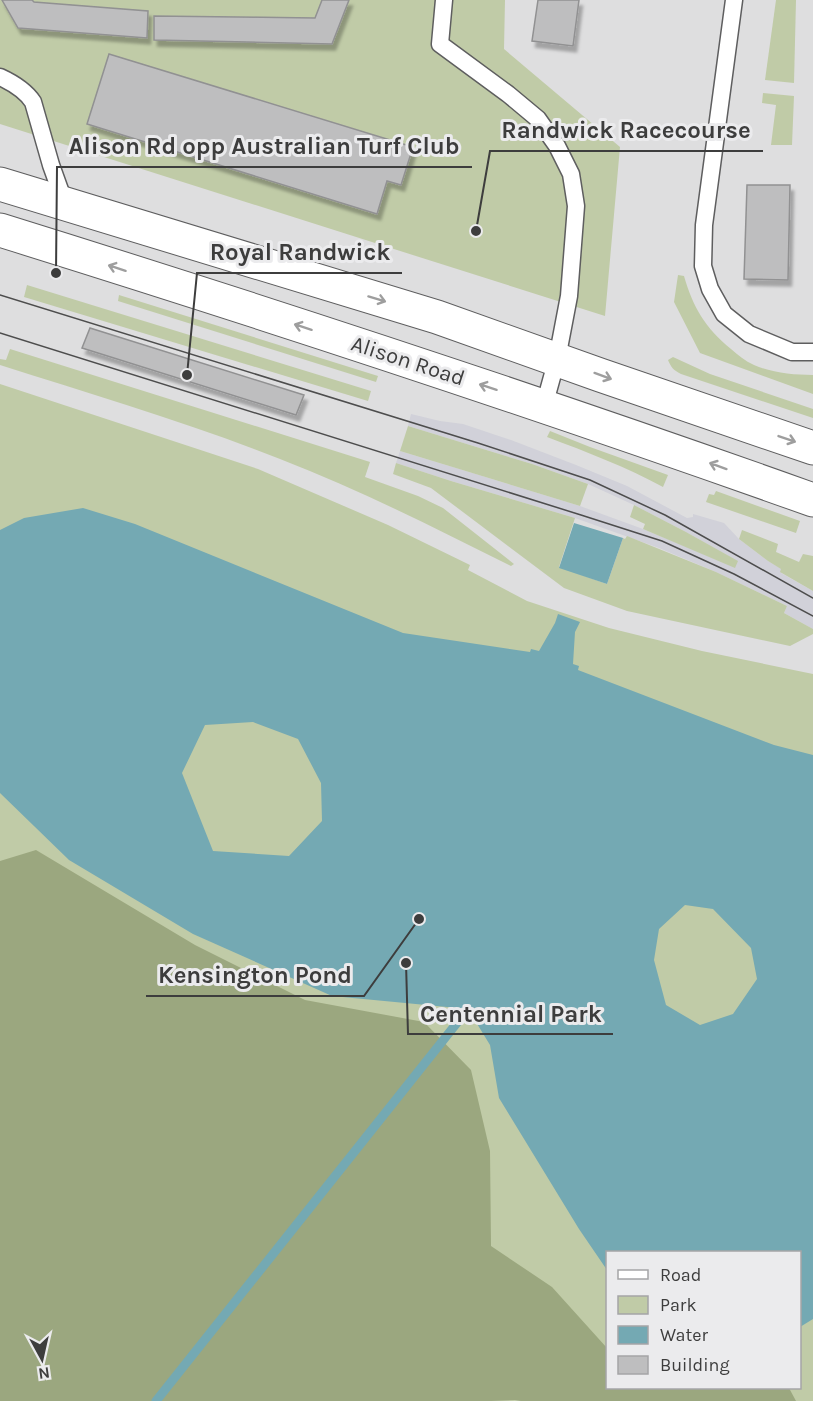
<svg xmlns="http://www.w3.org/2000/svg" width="813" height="1401" viewBox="0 0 813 1401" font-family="Karla,sans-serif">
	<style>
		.built { fill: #d1d1d9 }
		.green { fill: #c0cba7; fill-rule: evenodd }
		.forest { fill: #9ba77f }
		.water { fill: #74a9b3; fill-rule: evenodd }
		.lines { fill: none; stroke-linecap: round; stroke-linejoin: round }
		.stream { stroke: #74a9b3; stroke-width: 9 }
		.building { fill: #bebebf; stroke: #919192; stroke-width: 1.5; filter: url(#shadow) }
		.service-casing { stroke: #5e5e5f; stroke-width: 19 }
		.primary-casing { stroke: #5e5e5f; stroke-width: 35 }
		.service { stroke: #fff; stroke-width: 16 }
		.primary { stroke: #fff; stroke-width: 33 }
		.tram { stroke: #4d4d4d; stroke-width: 1.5 }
		.oneway { stroke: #9e9e9e }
		.labels { text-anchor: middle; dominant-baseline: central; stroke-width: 6; stroke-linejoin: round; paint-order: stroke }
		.street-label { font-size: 22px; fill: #3d3d3d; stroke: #ebebed }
		.leader { fill: none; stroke: #3d3d3d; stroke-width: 2 }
		.callout-dot { fill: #3d3d3d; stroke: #ebebed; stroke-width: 2 }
		.callout-label { font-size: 24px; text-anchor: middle; font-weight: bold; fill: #3d3d3d; stroke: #ebebed; stroke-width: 6; stroke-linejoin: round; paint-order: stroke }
	</style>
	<defs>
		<filter id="shadow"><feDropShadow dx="3.5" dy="6" stdDeviation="1.5" flood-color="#0004"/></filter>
	</defs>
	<rect width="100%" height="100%" fill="#dededf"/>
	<path class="built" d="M411,414l29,7 23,3 48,16 65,25 51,21 60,32 6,-1v-3l31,9 15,16 29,22 14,8 -1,4 32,18v38l-29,-16 3,-7 -71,-34 -57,-24 -84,-30 -124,-37 -55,-18 4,-12 180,55 63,23 92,38 2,-6 -51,-29 -52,-27 -46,-21 -56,-20 -124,-38z"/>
	<g class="green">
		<path d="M0,0h505l-1,49 116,98 -15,169 -605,-192z"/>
		<path d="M776,0h20l-2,83 -29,-3z"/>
		<path d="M763,93l31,3 -2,49h-21l5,-40 -14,-2z"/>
		<path d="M678,275l6,1c9,31 21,52 47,73 7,6 14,12 23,16 18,8 39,10 59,10v19l-113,-41 -26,-51z"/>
		<path d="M27,285l344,106 -3,10 -344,-104z"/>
		<path d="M119,295l259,81 -2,6 -258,-81z"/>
		<path d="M10,349l360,113 -5,15 53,19 25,12 71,56 -3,2c-76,-38 -151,-76 -231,-107 -91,-36 -186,-64 -280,-94v-6l6,1z"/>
		<path d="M673,357l37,17 103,35v9l-132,-44c-8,-4 -10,-7 -13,-14z"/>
		<path d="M0,384l258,85 130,56 82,40 -2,5 59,31 82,27 93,23 111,23v727h-813zM608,1252h192v136h-192z"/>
		<path d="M408,426l124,38 56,20 -8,22 -180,-55z"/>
		<path d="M550,431l40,16 78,28 -5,12c-37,-20 -76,-35 -116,-50z"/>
		<path d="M396,463l55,18 124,37 -16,49 48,17 16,-46 2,1 2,-3 89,36 71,34 -3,7 29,16v5l-23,12 -163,-35 -63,-23 -133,-100 -38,-14z"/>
		<path d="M716,491l84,30 -4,12 -90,-31 3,-8 5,1z"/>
		<path d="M634,505l52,27 52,29 -3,7 -92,-39 2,-5 -15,-7z"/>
		<path d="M742,530l36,14 -2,8 23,10 4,-8 10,2v35l-33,-19 1,-3 -13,-8 -29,-22z"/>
	</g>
	<path class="forest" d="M36,850l159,95 110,55 119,22 47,48 19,81 1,95 61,41 55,61 1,40h181l7,13h-275l-6,-1 -24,1h-491v-540z"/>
	<g class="water">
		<path d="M83,508l52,16 268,109 127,19 1,-3 8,2 16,-28 3,-9 22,8 -5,10 -2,32 6,2 -1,4 196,75 39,10v564l-13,8v-75h-192l-1,18 -28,-41 -80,-131 -9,-53 -22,-36 -136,-13 -139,-62 -124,-74 -69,-67v-263l24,-12zM253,722l45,17 23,44 1,38 -33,35 -76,-5 -31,-78 23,-48zM685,905l28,4 38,39 6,31 -24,35 -33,11 -34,-20 -12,-45 5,-31z"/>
		<path d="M574,523l49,15 -16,46 -48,-16z"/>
	</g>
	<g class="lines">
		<path class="stream" d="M156,1401l312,-392"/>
	</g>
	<g class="building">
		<path d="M2,0h30l2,2 114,9 -1,27 -129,-10z"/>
		<path d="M322,0h27l-17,44 -178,-4v-24l161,2z"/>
		<path d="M538,0h41l-6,46 -41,-5z"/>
		<path d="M109,54l304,93 -12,38 -14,-4 -10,33 -290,-90z"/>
		<path d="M747,185h43l-2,95 -44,-1z"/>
		<path d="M90,328l214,67 -8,20 -214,-67z"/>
	</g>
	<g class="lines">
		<defs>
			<g id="service">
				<path d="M444,0l-4,44 68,50 30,25 19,27 14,28 5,32 -7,90 -12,63 -13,47"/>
				<path d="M734,0l-30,225 -1,41 7,23 14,25 25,20 43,18h21"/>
				<path d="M0,77c13,6 25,13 33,25l18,63 14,39"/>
			</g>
			<g id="primary">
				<path d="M0,184l437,133 163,58 213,73"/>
				<path d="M0,230c273,85 544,174 813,270"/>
			</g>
		</defs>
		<use href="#service" class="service-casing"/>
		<use href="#primary" class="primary-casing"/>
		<use href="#service" class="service"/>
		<use href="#primary" class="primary"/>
		<g class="tram">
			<path d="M0,295l478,148 112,37 75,35 148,83"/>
			<path d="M0,333l581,182 81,26 72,33 79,42"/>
		</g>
	</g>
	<defs><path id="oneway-shaft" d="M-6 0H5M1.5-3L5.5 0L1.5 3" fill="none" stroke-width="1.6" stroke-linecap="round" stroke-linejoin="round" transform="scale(1.5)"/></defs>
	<g class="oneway">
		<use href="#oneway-shaft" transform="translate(117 268) rotate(-162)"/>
		<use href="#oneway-shaft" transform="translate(377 299) rotate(17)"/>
		<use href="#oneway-shaft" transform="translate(303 327) rotate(-162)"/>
		<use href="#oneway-shaft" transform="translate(603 376) rotate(20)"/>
		<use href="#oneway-shaft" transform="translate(488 387) rotate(-162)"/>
		<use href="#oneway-shaft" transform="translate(787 439) rotate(19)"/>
		<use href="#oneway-shaft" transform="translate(718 466) rotate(-160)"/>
	</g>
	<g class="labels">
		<g class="street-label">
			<text transform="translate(408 361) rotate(18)">Alison Road</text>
		</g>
	</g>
	<path class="leader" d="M476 231L490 151H763M56 273L57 167H472M187 375L197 273H402M419 919L364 996H146M406 963L408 1034H613"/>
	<g class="callout-dot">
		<circle cx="476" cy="231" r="6"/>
		<circle cx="56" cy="273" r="6"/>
		<circle cx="187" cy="375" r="6"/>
		<circle cx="419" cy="919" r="6"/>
		<circle cx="406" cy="963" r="6"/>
	</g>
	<g class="callout-label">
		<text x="626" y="138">Randwick Racecourse</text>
		<text x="264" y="154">Alison Rd opp Australian Turf Club</text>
		<text x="300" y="260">Royal Randwick</text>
		<text x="255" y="983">Kensington Pond</text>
		<text x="511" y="1022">Centennial Park</text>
	</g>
	<rect x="606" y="1251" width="195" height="138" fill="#ebebed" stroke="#a5a5a7" stroke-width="1.5"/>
	<rect x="618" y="1270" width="30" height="9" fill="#ffffff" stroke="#a5a5a7" stroke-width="1.5"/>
	<text x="660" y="1281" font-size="18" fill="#3d3d3d">Road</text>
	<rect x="618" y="1296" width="30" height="18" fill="#c0cba7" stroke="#a5a5a7" stroke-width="1.5"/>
	<text x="660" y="1311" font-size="18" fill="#3d3d3d">Park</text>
	<rect x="618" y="1326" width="30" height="18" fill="#74a9b3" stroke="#a5a5a7" stroke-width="1.5"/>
	<text x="660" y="1341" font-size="18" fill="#3d3d3d">Water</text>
	<rect x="618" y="1356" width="30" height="18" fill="#bebebf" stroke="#a5a5a7" stroke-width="1.5"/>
	<text x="660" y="1371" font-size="18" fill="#3d3d3d">Building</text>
	<g transform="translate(42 1359) rotate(172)" stroke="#ebebed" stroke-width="4.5" paint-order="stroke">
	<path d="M0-4.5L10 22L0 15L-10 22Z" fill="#3d3d3d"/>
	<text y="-9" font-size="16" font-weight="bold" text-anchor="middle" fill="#3d3d3d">N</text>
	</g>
</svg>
